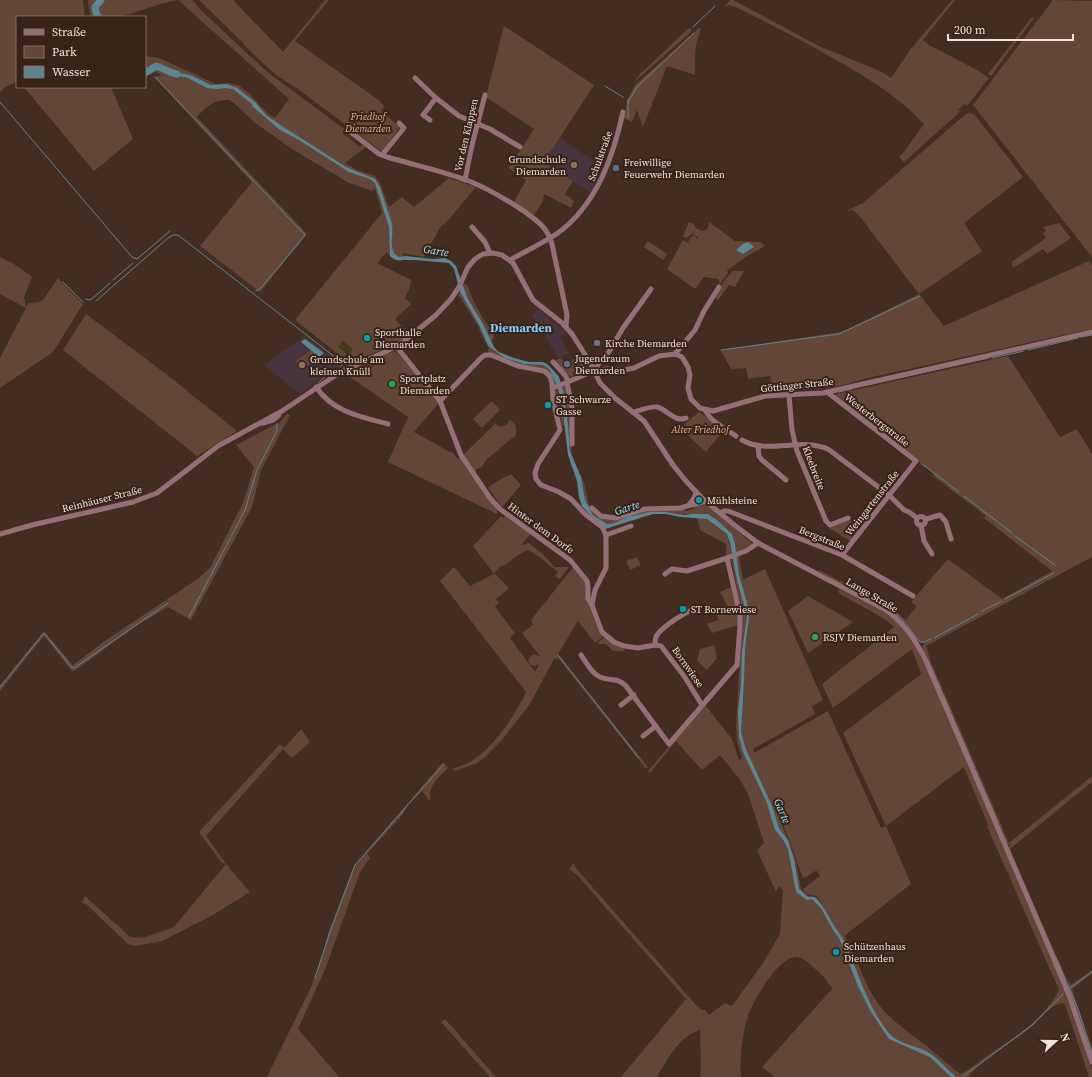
<svg xmlns="http://www.w3.org/2000/svg" width="1092" height="1077" viewBox="0 0 1092 1077" font-family="'Source Serif 4',serif">
	<style>
		.education { fill: #47343d }
		.green { fill: #624637; fill-rule: evenodd }
		.sand { fill: #433a1a }
		.water { fill: #5d8592 }
		.lines { fill: none; stroke-linecap: round; stroke-linejoin: round }
		.stream { stroke: #5d8592; stroke-width: 1 }
		.river { stroke: #5d8592; stroke-width: 7 }
		.minor { stroke: #956f77; stroke-width: 5 }
		.education-dot { fill: #8d6e63; stroke: #382317; stroke-width: 1.5 }
		.service-dot { fill: #5c6f8a; stroke: #382317; stroke-width: 1.5 }
		.culture-dot { fill: #0f9aa8; stroke: #382317; stroke-width: 1.5 }
		.worship-dot { fill: #6b7280; stroke: #382317; stroke-width: 1.5 }
		.leisure-dot { fill: #2e9e5b; stroke: #382317; stroke-width: 1.5 }
		.labels { text-anchor: middle; dominant-baseline: central; stroke-width: 4; stroke-linejoin: round; paint-order: stroke }
		.park-label { font-size: 10px; font-style: italic; fill: #e9b092; stroke: #382317 }
		.street-label { font-size: 10px; fill: #f0e1d9; stroke: #382317 }
		.poi-label { font-size: 10px; fill: #f0e1d9; stroke: #382317; text-anchor: start }
		.water-label { font-size: 11px; font-style: italic; fill: #9ae2fa; stroke: #382317 }
		.quarter-label { font-size: 12px; font-weight: bold; fill: #88cafe; stroke: #382317 }
	</style>
	<rect width="100%" height="100%" fill="#432d21"/>
	<g class="education">
		<path d="M560,138l44,30 -13,25 -47,-31z"/>
		<path d="M539,309l12,12 10,7v1l5,3 -6,5 9,16 -10,6 -27,-43z"/>
		<path d="M305,336l33,25 3,4 -41,29 -36,-29z"/>
	</g>
	<g class="green">
		<path d="M0,0h83l2,17h-68v64l-13,7 -4,4z"/>
		<path d="M88,0h90l-17,4 -41,13h-30z"/>
		<path d="M178,0h14l13,14 61,57 81,60 -2,4 15,12 4,-3 2,3 -21,16 12,7 18,6 5,7 9,24 13,-10 12,10 35,-29 27,9 -32,38 -2,-1 -18,33 -21,-4 -1,8c-8,0 -11,-3 -15,-9l-10,11 34,17 -1,7 -5,11 6,6 -16,15 14,15c-19,14 -37,20 -58,28l-4,-1 -52,-41 87,-107 -7,-25 -3,3 -23,-8 -57,-34 -38,-27 -20,-19 -5,-3c-14,-1 -23,6 -32,17l110,117 -47,58 -60,-46 52,-64 -98,-105 8,-2 -7,-3 -10,4v-20l14,2 57,26 12,-1 10,2 12,9 18,20 7,4 14,-19z"/>
		<path d="M199,0h34l50,52 42,-52h4l-34,41 85,60 4,5 -3,5 19,16 -18,25 -84,-63 -22,-14 -26,-24 -9,-10z"/>
		<path d="M730,0h3l86,46 61,25 11,7 19,-28 42,-50h3l-32,40 6,5 50,26 10,7 -22,28 -2,-2 -7,6 3,1 -57,51 -5,-5 5,-5 20,-28c-21,-23 -47,-40 -74,-56 -37,-22 -75,-41 -114,-61l-8,-2 -4,2z"/>
		<path d="M1053,0l39,1v256l-119,-152z"/>
		<path d="M1032,17l2,1 -43,58 -3,-2z"/>
		<path d="M504,26l90,59 -50,77 29,19 -8,13 9,7 -3,7 -27,-14 -1,7 -9,14 -20,-13 12,-22 -17,-12 25,-39 -48,-32z"/>
		<path d="M689,28l2,1v3l-58,51 8,-10z"/>
		<path d="M699,28l2,1c-7,15 -6,30 -6,46l-28,-9 -24,61 -6,-17 -5,12 -8,-4 4,-20 7,-13z"/>
		<path d="M24,87h87l22,52 -39,32z"/>
		<path d="M967,113l7,1 49,63 -59,46 18,28 -63,43 25,32 145,-65 3,4v64l-229,50 -15,5 -22,4 -54,4 -2,-16 -22,3 -2,-11 -15,1 -10,-18 -1,-1 120,-18 8,-3 71,-35 -58,-76 -8,-8 -7,1 17,-8z"/>
		<path d="M689,222l5,2 2,4 6,3c6,-1 7,-4 7,-9l26,19 25,1 5,4 -21,12 -17,13 1,2 -8,11 -2,-5 -14,-2 -9,12 -28,-20 16,-29 5,3 1,-3 2,-3 4,-1 2,3 1,-2 -4,-2 -1,-2 -7,5 -3,-2z"/>
		<path d="M1059,223l12,15 -24,16 -4,-5 -30,19 -1,-6 1,-1 33,-23 -3,-5 3,-2 -3,-4z"/>
		<path d="M648,241l19,13 -4,6 -19,-13z"/>
		<path d="M0,257l14,7 18,13 -8,20 2,10 3,-4 10,-1 5,-3 14,-21 25,26 -30,48 -53,36v-30l26,-50 -26,-14z"/>
		<path d="M733,271h11l-9,16 -6,-2 -11,15 -4,-3 10,-16z"/>
		<path d="M465,283c5,5 4,8 7,14 6,14 14,27 23,39l-4,6 -9,-20 -14,-23 -5,-13z"/>
		<path d="M460,292l19,33 7,17h-1l-7,-16 -18,-29 -2,-1z"/>
		<path d="M86,314l80,60 71,57 -40,25 -134,-106z"/>
		<path d="M489,347c10,8 23,15 36,17 14,3 21,-5 29,13l-1,1 -4,-5 -27,-8 -34,-12z"/>
		<path d="M311,350l8,7 -17,12 -6,-8z"/>
		<path d="M394,351l3,1 41,48v4l-24,28 34,19 4,1 6,7 2,-2 36,51 -1,1v4l-107,-51 20,-45 -64,-44c17,-9 34,-15 50,-22z"/>
		<path d="M581,355l6,12 -2,3 -15,7 -16,-16 7,-3 6,9 3,-2 -1,-3z"/>
		<path d="M1008,356l52,81 17,-8 15,25v103l-166,89 5,16 78,181 83,-67v6l-81,66 -1,2 57,130 4,5 21,-15v3l-20,16 20,59v8l-84,-207 2,-3v-1l-4,-1 -84,-196 2,-5c-11,-1 -13,-15 -22,-21 -27,-18 -56,-35 -84,-51l1,-1c9,4 18,10 28,14 20,11 42,21 59,36l11,-14 -6,-4 37,-43 54,40 50,-28 -68,-53 2,-2 -53,-40 1,-2 -15,-12 -1,-2 -82,-64v-2z"/>
		<path d="M562,385h3l1,2 4,15 2,54 12,27 5,22 4,6 9,6 25,-1v1l-13,6 -7,1 -14,-9 -7,-10 -3,-12 -2,-16 -11,-26 -2,-27z"/>
		<path d="M556,389l5,9 3,27h-2l-7,-32z"/>
		<path d="M492,401l8,9 -18,18 -9,-9z"/>
		<path d="M699,412l24,19 -17,21 -26,-24z"/>
		<path d="M287,414l3,1 -29,55 -9,37 -61,113 -23,-13 -32,19 -63,46 -29,-36 -44,55v-5l44,-55 29,34 33,-25 90,-60 14,-12 33,-65 11,-36 -18,-22 44,-23z"/>
		<path d="M510,419l6,7v9l-29,24 -6,9 -5,1v3l-2,1 -11,-18 32,-31 6,3 6,-3z"/>
		<path d="M511,474l10,11 -19,22 -14,-19 6,-5z"/>
		<path d="M704,503l49,41 -7,5 -10,4 -4,-19 -20,-18 -56,-4 -28,4 10,-4 46,-3 2,2 8,-2 -1,-3z"/>
		<path d="M501,516l2,2 3,-2 25,18 -10,11 8,-2c9,8 19,14 25,24h15l-9,12 -5,-3 3,-4 -20,-16 -10,-6 -10,5 -14,11 -2,-1 -8,8 15,15 -13,11 3,4 -4,4 20,26 -5,5 25,34 4,-8c-5,3 -11,2 -10,-5l3,-4 4,-1 3,3v-2l-17,-22 11,-8 -2,-5 43,-54 12,18v18l4,4 13,31 -8,6 -17,-22 -20,33 90,113 -2,2 -87,-110 -2,-1 -3,1 -24,45 -29,37 -17,17 -7,5 -22,8 -2,-2c7,-3 14,-5 20,-9 21,-13 43,-46 53,-68l-86,-111 14,-14 16,19 24,-12 -21,-28z"/>
		<path d="M697,518l10,1 20,15 5,20 -6,3v-13l-26,-14z"/>
		<path d="M848,519l9,8 -1,2 2,2 -8,10 -21,-13v-1z"/>
		<path d="M739,555l4,25 22,-11 58,131 -11,6 3,8 -62,35 1,4 74,-42 53,117 5,-2 -43,-93 77,-58 1,-2 -9,-24 -79,59 -11,-24 72,-57 -11,-9 -43,-24 -2,-3 1,-2 45,23 16,12 13,16 11,22 126,293 26,65 16,49v8h-3l-24,-73c-3,-1 -5,-1 -9,1 -9,5 -17,15 -25,22 -20,17 -46,30 -63,50h-193l-13,-10 70,-78c-5,-9 -10,-15 -18,-21 -4,-4 -11,-11 -18,-11 -18,0 -43,44 -48,59 -5,13 -9,48 -7,61h-41l1,-10 -1,-37c-23,8 -31,28 -43,47h-36l65,-78 -109,-124 -8,-6 5,-6 1,4 121,138 6,5h3l4,5 16,-12 7,3 31,-43 17,-29 3,-44 -4,-4 -3,6 -19,-42 7,-7 -16,-49 -7,-13 -21,-26 -18,15 -26,-29 -26,32 -2,-2 57,-66 27,34 7,21 3,-2 -5,-16 -1,-15 5,-88 2,-16 -1,-10 -11,-55zM964,767l24,58 -1,1 72,164c-14,29 -45,48 -71,65 -9,7 -18,15 -28,19 -10,-8 -20,-17 -31,-26 -18,-15 -41,-28 -54,-49 -13,-20 -17,-42 -31,-63l67,-52 -25,-58zM783,824l20,54c6,-1 9,-7 14,-7l3,5 -17,13 3,5 10,2 8,9 -9,-8 -8,-2 -6,-6 -5,-28 -14,-36z"/>
		<path d="M637,557l4,8 -11,5 -4,-9z"/>
		<path d="M731,587l8,33 -1,5 -26,8 -5,-9 11,-4 -2,-7 12,-6 -8,-15z"/>
		<path d="M808,596l45,26 -45,31 -20,-42z"/>
		<path d="M605,637l18,11 2,3h-12l-7,-7h-7l-2,-1z"/>
		<path d="M714,645l3,13 -10,12 -10,-9 3,-12z"/>
		<path d="M301,729l9,13 -18,16 -9,-9 -77,87 20,28 24,28 -39,24 -49,25 -21,4 -7,1 -6,-2 -42,-40 -4,-1 3,-7 42,38 4,3 12,1 31,-11 52,-63 -4,-1 -23,-31 81,-88 4,4z"/>
		<path d="M443,762l5,6c-11,11 -19,16 -18,33l-8,-10 -13,12 -6,11 -36,40 3,4 -10,14 -34,95 -28,62 41,48h-72l44,-90 11,-31 7,-25 25,-65z"/>
		<path d="M445,1019l51,58h-6l-49,-55z"/>
	</g>
	<path class="sand" d="M343,341l10,8 -5,6 -10,-8z"/>
	<g class="water">
		<path d="M169,71l21,4 21,10 16,-1 10,4 18,14 11,13 16,11 64,41 29,12 5,8 12,37c2,13 -5,26 7,33l7,-1 27,3 12,-1 6,3 5,5 12,33 14,23 12,25 5,5 15,6 15,4h14l4,2 7,7 5,6 4,13 5,34 2,27 11,26 4,23 8,15 14,9 7,-1 13,-6 22,-5h17l19,3 6,-1h17l9,6 15,14 3,10 4,31 8,28 2,15 -4,29 -1,34 -3,51 4,15 27,59 7,22 9,12 6,19 5,30 9,8h7c8,8 12,17 18,27 3,6 8,10 10,15 16,32 22,64 45,93 10,13 30,13 43,22 9,7 17,16 25,23h-5l-21,-20 -41,-18 -18,-27 -13,-26 -19,-48 -6,-8 -12,-22 -9,-9 -5,1 -11,-8 -8,-43 -4,-8 -8,-10 -2,-4 -7,-24 -24,-51 -4,-15 -1,-25 3,-28 1,-33 5,-35 -10,-36 -7,-37 -3,-9 -20,-15 -27,-2 -14,-3h-13l-48,15 -16,-15 -7,-8 -3,-9 -2,-16 -9,-26 -7,-57 -10,-26 -2,-3 -6,-4 -19,-1 -19,-6 -17,-12 -9,-21 -19,-33 -6,-23 -5,-6 -34,-3h-19l-6,-4 -1,-29 -14,-44 -5,-4 -21,-7 -50,-32 -19,-10 -27,-23 -1,-3 -19,-15 -8,-1 -8,1 -10,-1 -19,-10 -20,-5z"/>
		<path d="M748,242l6,5 -11,7 -7,-4 7,-6z"/>
		<path d="M305,339l19,14 -5,4 -18,-15z"/>
	</g>
	<g class="lines">
		<g class="stream">
			<path d="M693,27l22,-21"/>
			<path d="M149,70l2,4"/>
			<path d="M155,77l150,158 -44,53 -5,3"/>
			<path d="M605,86l18,11"/>
			<path d="M628,100v18"/>
			<path d="M0,102l132,155 5,2 33,-28"/>
			<path d="M628,102l9,-15 57,-54"/>
			<path d="M113,280l20,-17"/>
			<path d="M63,282l20,20"/>
			<path d="M86,299l4,1 3,-2 17,-15"/>
			<path d="M96,301l72,-63 5,-3h5l162,126 2,4 -2,2"/>
			<path d="M1080,337l12,-2"/>
			<path d="M721,350l118,-16 81,-38"/>
			<path d="M1028,350l50,-12"/>
			<path d="M992,358l32,-7"/>
			<path d="M328,375l10,-6"/>
			<path d="M318,383l7,-6"/>
			<path d="M863,386l126,-28"/>
			<path d="M775,392h19"/>
			<path d="M839,392l13,-3"/>
			<path d="M922,464l37,28"/>
			<path d="M964,496l48,37"/>
			<path d="M496,513v-4"/>
			<path d="M1015,536l40,29"/>
			<path d="M1005,599l49,-26"/>
			<path d="M887,608c17,10 21,19 33,34h4l7,-3"/>
			<path d="M982,611l20,-10"/>
			<path d="M189,617l56,-107 12,-40 20,-39v-7"/>
			<path d="M934,638l44,-24"/>
			<path d="M558,655l81,103"/>
			<path d="M931,667l67,156"/>
			<path d="M0,687l43,-53h2l26,33 3,1 94,-65"/>
			<path d="M1056,957l10,24"/>
			<path d="M315,978l15,-46 25,-67 89,-101"/>
			<path d="M1068,985l10,24 14,44"/>
			<path d="M1070,988l22,-16"/>
			<path d="M962,1077l69,-51 32,-32"/>
		</g>
		<g class="river">
			<path d="M99,17l-3,-4 -1,-6 6,-7"/>
			<path d="M145,73l11,-7c8,2 13,7 21,8"/>
		</g>
		<g class="minor">
			<path d="M415,78l21,20"/>
			<path d="M430,120l-7,-5 13,-17 23,18 31,13 30,18"/>
			<path d="M348,130l31,24 8,3c27,8 56,14 82,24 20,8 61,31 75,47 4,5 6,10 8,16l15,71 -1,12"/>
			<path d="M382,155l22,-27 -5,-5"/>
			<path d="M465,180l7,-35 13,-50"/>
			<path d="M472,227l13,15 5,11"/>
			<path d="M510,260c16,-9 33,-17 48,-27 39,-29 55,-76 65,-121"/>
			<path d="M396,346l44,55 21,54 29,43 10,11 70,51 17,21 1,6v12l4,6"/>
			<path d="M675,354l20,-24 9,-19 15,-24"/>
			<path d="M553,362l12,13 3,6"/>
			<path d="M594,371l7,-11 6,-5 16,-27 28,-39"/>
			<path d="M567,382l5,26v36"/>
			<path d="M316,387c17,25 45,30 72,37"/>
			<path d="M553,388l41,-17 13,-2 18,1 9,-2 25,-12 16,-2 7,3 6,10 2,8 -2,13 3,11 9,9 13,3 52,-15 58,-3 269,-61"/>
			<path d="M827,392l89,69 -74,94"/>
			<path d="M789,395l3,35 5,21 29,70 4,4 18,-7"/>
			<path d="M440,401l41,-43 4,-3h6l27,11 26,5 6,5 2,8 1,16 7,30 -22,34 -3,9 1,6 5,6 18,7 12,7 15,16 16,12 4,8 25,-9"/>
			<path d="M705,410c6,12 21,19 31,26"/>
			<path d="M634,412c7,-2 16,-6 23,-5 10,2 18,16 29,11"/>
			<path d="M263,423l10,-3 6,-5"/>
			<path d="M742,440c26,15 59,-3 86,9l61,46 15,15 5,2 8,6"/>
			<path d="M758,446l1,10 3,4 24,20"/>
			<path d="M689,505l5,-7 2,-6"/>
			<path d="M592,508l9,8 14,2 30,-9 35,-1 26,-7"/>
			<path d="M720,513l4,-2h4l114,44 71,41"/>
			<circle cx="921" cy="521" r="4.5"/>
			<path d="M926,519l14,-4 6,7 5,17"/>
			<path d="M921,525l3,16 8,13"/>
			<path d="M0,534l32,-9 101,-23 24,-9 61,-47 64,-35 60,-40 43,-19 18,-10 33,-27 15,-16 8,-12 9,-20 7,-8 8,-5 10,-1 9,2 11,8 20,37 29,23 10,11 19,30 9,19 15,15 29,23 29,44 12,15 17,18 31,26 25,19 126,66c20,13 32,31 42,52l125,291 19,46 22,64"/>
			<path d="M606,535v33l-11,22 -3,15 10,27 12,10 10,4 14,2 17,-3 6,1 23,30 18,29"/>
			<path d="M665,574l7,-5 15,2 40,-13"/>
			<path d="M655,645c0,-3 0,-7 2,-10 6,-9 29,-23 39,-27"/>
			<path d="M581,655c5,7 11,19 19,22 11,5 15,-1 26,9l43,58 68,-79 3,-39v-11l-13,-57 19,-7 12,-8"/>
			<path d="M621,705l13,-10"/>
			<path d="M643,736l13,-10"/>
		</g>
	</g>
	<g class="education-dot">
		<circle cx="574" cy="165" r="4"/>
		<circle cx="302" cy="365" r="4"/>
	</g>
	<g class="service-dot">
		<circle cx="616" cy="168" r="4"/>
		<circle cx="567" cy="364" r="4"/>
	</g>
	<g class="culture-dot">
		<circle cx="367" cy="338" r="4"/>
		<circle cx="548" cy="405" r="4"/>
		<circle cx="699" cy="500" r="4"/>
		<circle cx="683" cy="609" r="4"/>
		<circle cx="836" cy="952" r="4"/>
	</g>
	<circle class="worship-dot" cx="597" cy="343" r="4"/>
	<g class="leisure-dot">
		<circle cx="392" cy="384" r="4"/>
		<circle cx="815" cy="637" r="4"/>
	</g>
	<g class="labels">
		<g class="park-label">
			<text x="368" y="116">Friedhof<tspan x="368" dy="12">Diemarden</tspan></text>
			<text x="700" y="429">Alter Friedhof</text>
		</g>
		<g class="street-label">
			<text transform="translate(466 135) rotate(-77)">Vor den Klappen</text>
			<text transform="translate(600 156) rotate(-70)">Schulstraße</text>
			<text transform="translate(797 385) rotate(-6)">Göttinger Straße</text>
			<text transform="translate(877 420) rotate(38)">Westerbergstraße</text>
			<text transform="translate(814 468) rotate(69)">Kleebreite</text>
			<text transform="translate(102 499) rotate(-14)">Reinhäuser Straße</text>
			<text transform="translate(872 503) rotate(-52)">Weingartenstraße</text>
			<text transform="translate(541 528) rotate(36)">Hinter dem Dorfe</text>
			<text transform="translate(822 538) rotate(22)">Bergstraße</text>
			<text transform="translate(872 595) rotate(30)">Lange Straße</text>
			<text transform="translate(688 667) rotate(55)">Bornwiese</text>
		</g>
		<g class="poi-label">
			<text x="566" y="159" text-anchor="end">Grundschule<tspan x="566" dy="12">Diemarden</tspan></text>
			<text x="624" y="162">Freiwillige<tspan x="624" dy="12">Feuerwehr Diemarden</tspan></text>
			<text x="375" y="332">Sporthalle<tspan x="375" dy="12">Diemarden</tspan></text>
			<text x="605" y="343">Kirche Diemarden</text>
			<text x="575" y="358">Jugendraum<tspan x="575" dy="12">Diemarden</tspan></text>
			<text x="310" y="359">Grundschule am<tspan x="310" dy="12">kleinen Knüll</tspan></text>
			<text x="400" y="378">Sportplatz<tspan x="400" dy="12">Diemarden</tspan></text>
			<text x="556" y="399">ST Schwarze<tspan x="556" dy="12">Gasse</tspan></text>
			<text x="707" y="500">Mühlsteine</text>
			<text x="691" y="609">ST Bornewiese</text>
			<text x="823" y="637">RSJV Diemarden</text>
			<text x="844" y="946">Schützenhaus<tspan x="844" dy="12">Diemarden</tspan></text>
		</g>
		<g class="water-label">
			<text transform="translate(436 251) rotate(9)">Garte</text>
			<text transform="translate(627 508) rotate(-18)">Garte</text>
			<text transform="translate(782 811) rotate(67)">Garte</text>
		</g>
		<g class="quarter-label">
			<text x="521" y="328">Diemarden</text>
		</g>
	</g>
	<rect x="16" y="16" width="130" height="72" fill="#382317" stroke="#826f65"/>
	<rect x="24" y="29" width="20" height="6" fill="#956f77" stroke="#826f65"/>
	<text x="52" y="36" font-size="12" fill="#f0e1d9">Straße</text>
	<rect x="24" y="46" width="20" height="12" fill="#624637" stroke="#826f65"/>
	<text x="52" y="56" font-size="12" fill="#f0e1d9">Park</text>
	<rect x="24" y="66" width="20" height="12" fill="#5d8592" stroke="#826f65"/>
	<text x="52" y="76" font-size="12" fill="#f0e1d9">Wasser</text>
	<g transform="translate(1056 1041) rotate(69)" stroke="#382317" stroke-width="3" paint-order="stroke">
	<path d="M0-3L7 15L0 10L-7 15Z" fill="#f0e1d9"/>
	<text y="-6" font-size="11" font-weight="bold" text-anchor="middle" fill="#f0e1d9">N</text>
	</g>
	<path d="M948 34v6h125v-6" fill="none" stroke="#f0e1d9" stroke-width="2"/>
	<text x="954" y="34" font-size="12" fill="#f0e1d9" stroke="#382317" stroke-width="3" paint-order="stroke">200 m</text>
</svg>
